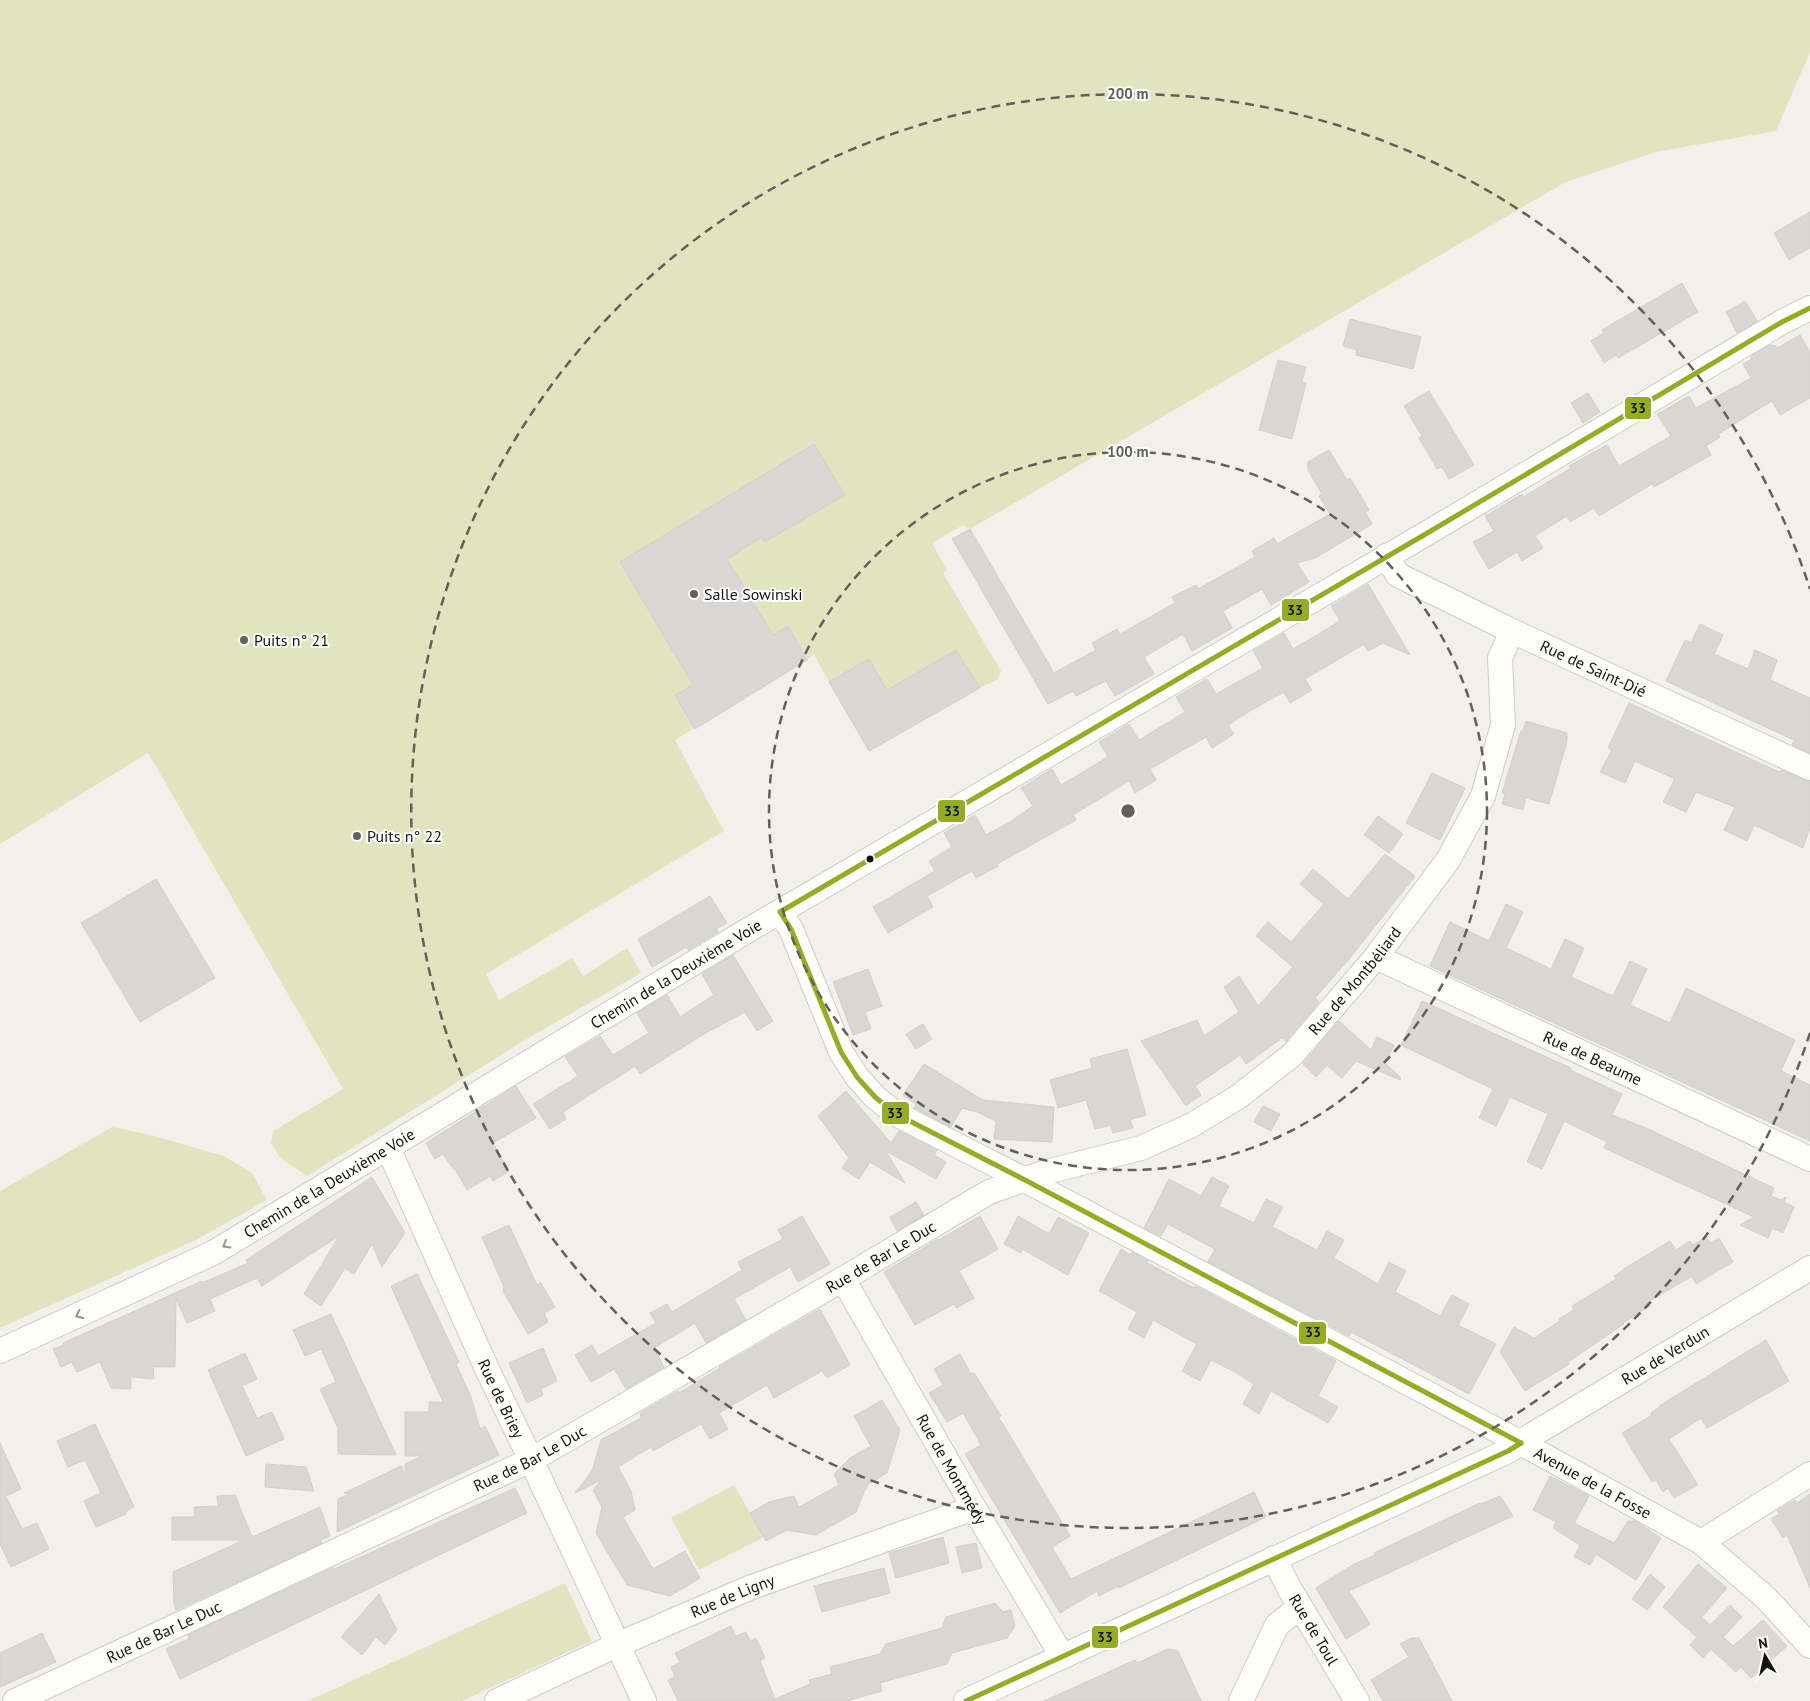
<svg xmlns="http://www.w3.org/2000/svg" width="1810" height="1701" viewBox="0 0 1810 1701" font-family="'PT Sans',sans-serif">
	<style>
		.green { fill: #e1e5bf }
		.building { fill: #d9d6d4; stroke: #d1cecc }
		.lines { fill: none; stroke-linecap: round; stroke-linejoin: round }
		.minor-casing { stroke: #cdcbc8; stroke-width: 26 }
		.minor { stroke: #fdfdfc; stroke-width: 24 }
		.bus-1-casing { stroke: #fff; stroke-width: 9 }
		.bus-1 { stroke: #94ad23; stroke-width: 5 }
		.oneway { stroke: #949392 }
		.ring { fill: none; stroke: #62605d; stroke-width: 2.5; stroke-dasharray: 9 6 }
		.poi-dot { fill: #62605d; stroke: #fff; stroke-width: 2 }
		.bus-dot { fill: #141210; stroke: #fff; stroke-width: 2 }
		.labels { text-anchor: middle; dominant-baseline: central; stroke-width: 4; stroke-linejoin: round; paint-order: stroke }
		.poi-label { font-size: 16px; fill: #141210; stroke: #fff; text-anchor: start }
		.street-label { font-size: 16px; fill: #141210; stroke: #fff }
		.centre { fill: #62605d; stroke: #fff; stroke-width: 2.5 }
		.ring-label { font-size: 15px; text-anchor: middle; font-weight: bold; fill: #62605d; stroke: #fff; stroke-width: 4; stroke-linejoin: round; paint-order: stroke }
		.line-badge { stroke: #fff; stroke-width: 2 }
		.pale-badge-label { font-size: 14px; text-anchor: middle; font-weight: bold; fill: #111 }
	</style>
	<rect width="100%" height="100%" fill="#f3f0ec"/>
	<g class="green">
		<path d="M0,0h1810v52l-34,79 -121,21 -91,31 -594,346 -7,-4 -31,18 15,27 -4,3 58,98 -3,8 -18,9 -24,-37 -69,39 -58,-8 -15,-28 -7,6 -132,80 49,91 -238,143 13,26 73,-42 11,18 44,-28 14,25 -119,69 -215,134 -27,-18 -9,-15 2,-12 70,-42 -195,-336 -148,91z"/>
		<path d="M112,1127l39,8 73,21 28,17 15,27 -71,40 -196,88v-137z"/>
		<path d="M734,1485l30,52 -65,33 -28,-52z"/>
		<path d="M565,1583l27,58 -130,60h-154z"/>
	</g>
	<g class="building">
		<path d="M1810,212v36l-21,12 -15,-27z"/>
		<path d="M1682,283l16,29 -80,46 -2,-3 -12,8 -13,-22 13,-8 -2,-3z"/>
		<path d="M1745,301l12,20 -20,12 -11,-21z"/>
		<path d="M1350,319l71,18 -8,32 -57,-14 1,-5 -14,-4z"/>
		<path d="M1800,335l10,17v46l-30,17 -8,-14 -54,33 2,3 -14,9 5,9 -57,32 -2,-3 -53,32 -5,-8 -24,14 -3,-6 -32,20 8,12 -21,13 -5,-9 -28,17 -16,-27 21,-11 -9,-15 37,-22 1,3 48,-29 -2,-2 38,-21 12,21 52,-30 -14,-22 32,-18 7,12 55,-30 -8,-14 9,-5 -2,-2 21,-13 2,2 2,-1 2,3z"/>
		<path d="M1278,360l28,7 -4,15 4,1 -14,56 -33,-9z"/>
		<path d="M1429,391l45,74 -25,14 -7,-12 -5,2 -18,-31 3,-2 -18,-30z"/>
		<path d="M1588,393l12,19 -17,11 -12,-20z"/>
		<path d="M814,444l31,51 -80,47 -3,-5 -35,22 46,76 15,-9 19,34 -112,69 -20,-34 18,-10 -73,-123z"/>
		<path d="M1329,450l18,30 3,-2 19,32 -4,2 7,12 -57,34 -18,5 12,19 -38,23 -9,-16 -39,22 9,17 -40,23 -9,-17 -39,23 10,17 -39,22 -9,-15 -30,15 -3,-5 -25,13 -96,-165 18,-10 84,144 42,-23 -4,-7 25,-14 3,5 55,-31 -3,-6 24,-12 2,4 57,-32 -3,-6 22,-13 3,6 53,-30 -11,-18 3,-2 -14,-24v-8z"/>
		<path d="M1368,584l42,71 -27,-12 -15,8 -4,-7 -59,35 7,11 -22,13 -6,-11 -29,16 -27,17 6,9 -22,14 -6,-11 -56,32 6,11 -21,13 -6,-12 -56,34 3,5 -79,44 1,2 -22,12 -4,-7 -45,25 6,11 -45,26 -15,-26 62,-36 -6,-10 23,-14 -8,-14 31,-18 11,20 24,-13 23,-16 -12,-18 31,-19 9,16 47,-28 -9,-15 30,-18 10,16 46,-28 -9,-15 31,-18 9,15 47,-26 -10,-17 31,-18 9,16 24,-14 23,-14 -9,-15z"/>
		<path d="M1700,624l23,11 -9,19 34,15 7,-19 22,10 -7,20 40,18v55l-18,-8 2,-5 -128,-59 19,-41 6,3z"/>
		<path d="M956,650l24,38 -111,63 -40,-69 40,-23 18,31z"/>
		<path d="M1629,703l150,69 2,-2 29,12v46l-7,20 -49,-23 -7,16 -23,-11 11,-23 -39,-15 -10,20 -23,-10 12,-23 -40,-18 -10,22 -25,-11 12,-22 -4,-2z"/>
		<path d="M1526,721l41,12v8l-18,63 -23,-6 -3,12 -21,-6 3,-10 -3,-1 19,-62h2z"/>
		<path d="M1432,773l33,15 -25,52 -34,-17z"/>
		<path d="M1378,816l25,18 -14,19 -25,-18z"/>
		<path d="M1385,854l30,22 -66,83 -34,39 4,4 -33,39 -4,-3 -36,26 -6,-9 -45,31 6,9 -15,11 -45,-65 56,-21 7,16 35,-24 -15,-25 15,-11 19,30 35,-39 -37,-31 12,-14 23,20 33,-38 -24,-20 13,-15 35,30z"/>
		<path d="M156,879l59,99 -75,44 -59,-99z"/>
		<path d="M710,896l17,27 -11,6 2,3 -30,18 -2,-3 -34,20 -14,-28z"/>
		<path d="M1506,904l17,8 -17,36 22,10 23,11 14,-30 19,9 -13,29 42,19 17,-35 17,8 -17,36 40,18 16,-35 109,52 -14,31 29,14v56l-380,-175 20,-44 39,19z"/>
		<path d="M733,955l40,66 -16,10 -12,-19 -41,22 -64,40 -5,-8 -72,46 3,7 -16,10 -17,-25 45,-28 -13,-19 35,-21 13,19 36,-22 -12,-20 30,-18 13,22 34,-22 -12,-21z"/>
		<path d="M868,969l14,37 -17,6 6,17 -18,6 -20,-53z"/>
		<path d="M1422,1001l149,67 -1,2 52,24 -10,21 34,13 128,60 -3,8 10,4 5,-3 -2,5 10,5 -11,26 -11,-5 -4,10 -28,-13 14,-8 -150,-69 3,-6 -43,-21 -22,48 -15,-7 21,-48 -38,-17 -14,29 -17,-8 14,-29 -92,-44z"/>
		<path d="M1339,1021l32,29 6,-13 17,8 -9,18 16,15 -1,2 -44,-19 -14,17 -15,-13 -11,12 -13,-13z"/>
		<path d="M923,1024l9,15 -16,10 -10,-15z"/>
		<path d="M1127,1049l19,66 -16,5 3,8 -20,5 -2,-8 -16,4 -9,-29 -28,8 -8,-28 42,-12 -2,-9z"/>
		<path d="M924,1064l59,36 71,7 -2,35 -58,-3 2,-18 -19,-9 -15,-4 -11,19 -37,-19 2,-4 -13,-9z"/>
		<path d="M516,1086l20,32 -43,25 16,28 -16,10 -3,-5 -23,14 -12,-21 -1,1 -11,-16 -8,5 -9,-16z"/>
		<path d="M846,1091l45,52 8,-12 38,19 -3,5 12,7 -10,17 -50,-28 19,32 -35,-21 -11,17 -17,-11 7,-10 -31,-42z"/>
		<path d="M1263,1106l17,8 -9,17 -17,-9z"/>
		<path d="M372,1177l33,56 -23,34 -10,-23 -18,30 -9,-6 -24,38 -17,-12 35,-58 -77,50 -5,-8 -47,21 5,12 -28,12 -11,-24 -1,68h-22l1,12 -23,-2v12l-20,-1 -11,-26 -23,10 -5,-10 -11,5 -8,-18 11,-4 -1,-2 139,-62v2l46,-20 -2,-3z"/>
		<path d="M1212,1177l17,9 -10,20 35,17 12,-24 17,8 -11,20 45,23 10,-19 17,9 -10,18 44,26 11,-22 9,5 8,4 -11,21 45,24 12,-21 17,9 -11,21 38,19 -27,50 -118,-62 -2,4 -141,-74 7,-13 -47,-25 -7,12 -17,-8 25,-49 32,17z"/>
		<path d="M916,1202l8,13 -27,16 -7,-14z"/>
		<path d="M802,1216l28,48 -32,18 -8,-15 -56,32 12,21 -40,23 -11,-20 -41,25 10,19 -38,22 -12,-20 -23,13 -16,-27 17,-10 6,11 58,-33 -6,-10 17,-9 5,8 70,-42 -4,-8 45,-23 -5,-9z"/>
		<path d="M980,1216l18,33 -39,22 15,27 -17,10 -3,-4 -39,21 -31,-53 54,-33 1,1z"/>
		<path d="M1018,1216l31,18 9,-17 31,16 -21,42 -46,-26 -1,4 -17,-9z"/>
		<path d="M509,1225l28,60 3,-3 15,25 -11,6 4,9 -20,12 -25,-43 1,-4 -22,-50z"/>
		<path d="M1706,1237l4,6 9,-5 14,24 -37,22 -4,-8 -44,26 2,4 -27,17 1,1 -56,38 1,2 -44,27 -25,-39 14,-25 20,11 26,-17 -1,-2 15,-9 -2,-4 44,-27 -2,-3 13,-9 43,-26 6,9 14,-9 3,4z"/>
		<path d="M1121,1249l9,6 2,-3 16,9 -1,2 6,3 41,22 1,-2 141,75 -18,35 20,11 -10,16 -57,-32 -12,23 -16,-10 11,-20 -21,-13 -22,-11 -11,21 -18,-10 15,-27 -44,-24 -9,18 -16,-9 9,-17 -38,-21z"/>
		<path d="M417,1274l42,88 -3,2 15,33 9,32 5,-3 14,29 -162,77 1,-33 12,-5 -6,-1 57,-27 4,9v-11l17,-8h-17v-44h24v-10h14l-52,-116z"/>
		<path d="M820,1309l30,56 -23,13 -5,-7 -48,27 -7,-13 -48,28 9,16 -18,10 -9,-15 -48,27 -2,-4 -33,20 13,24 4,19 -12,7 30,52 32,-18 15,27 -30,18 -43,-11 -31,-52 6,-26 -9,-17 8,-10 -26,13 17,-22 9,-31 40,-22 -1,-5 38,-22 1,2 41,-25 -1,-1z"/>
		<path d="M331,1314l65,141 -58,-1v-26l-18,-39 16,-7 -15,-33 -16,7 -12,-26z"/>
		<path d="M1766,1340l23,41 -82,47 -6,-10 -32,21 29,46 -24,13 -6,-10 -5,4 -7,-12 -4,2 -30,-49 30,-18 -1,-2 9,-6 -1,-1z"/>
		<path d="M543,1348l14,33 -16,8 2,6 -16,8 -18,-40z"/>
		<path d="M245,1353l12,26 -15,7 15,32 15,-6 12,27 -38,17 -38,-86z"/>
		<path d="M960,1354l11,20 3,-1 27,43h-3l72,120 -18,11 19,32 183,-87 12,25 -147,71 -1,-2 -19,10 -2,-5 -37,22 -95,-159 16,-9 -18,-32 -16,9 -18,-29 14,-8 -9,-16z"/>
		<path d="M882,1400l18,30 -13,43 -18,11 -5,8 -8,20 -40,23 -29,-5 -21,11 -16,-28 19,-11 25,-6 5,11 40,-22 -5,-11 16,-16 21,-12 -17,-30z"/>
		<path d="M95,1424l39,83 -9,5 1,2 -30,13 -12,-26 17,-8 -16,-33 -17,7 -11,-26z"/>
		<path d="M0,1443l21,46 -15,7 16,33 15,-6 12,26 -38,18 -11,-23z"/>
		<path d="M266,1464l40,3 8,24 -49,-4z"/>
		<path d="M1550,1476l39,20 -15,27 40,20 14,-22h7l26,17 -25,42 -40,-26 -6,11 -16,-8 6,-12 -27,-17 3,-6 -23,-12z"/>
		<path d="M515,1488l12,25 -347,166 -14,-30 23,-10 -1,-4 145,-67 1,1z"/>
		<path d="M1810,1494v94l-23,-53 -4,3 -12,-19 9,-5 -3,-3 18,-11 2,3z"/>
		<path d="M235,1495l17,42 68,-30 10,29 -10,4 2,3 -146,67 -2,-6 -1,-32 71,-32h-72v-23h23l-1,-10 24,-1 -1,-10z"/>
		<path d="M1500,1496l13,20 -164,75 21,33 -24,15 -30,-51 38,-24 21,-9 -1,-2 106,-50 1,1z"/>
		<path d="M943,1537l6,26 -53,15 -7,-25z"/>
		<path d="M976,1543l6,25 -20,5 -6,-26z"/>
		<path d="M1698,1564l29,24 -25,29 8,8 20,-20 12,12 -19,20 10,9 30,-26 24,26 -36,32 -10,-11 -5,5 -25,-23 -8,9 -13,-13 7,-8 -34,-30z"/>
		<path d="M884,1568l6,25 -68,19 -8,-26z"/>
		<path d="M1650,1574l15,13 -18,23 -15,-11z"/>
		<path d="M379,1594l18,36 -12,15 -9,-8 -14,18 -21,-18z"/>
		<path d="M995,1603l8,9 8,-2 4,16 -8,12 -55,15 -5,11 -67,19 2,8 -35,10h-169l-10,-21 7,-3 -4,-10 9,-5 -5,-9 56,-27 5,10 10,-4 4,9 6,-3 9,20 -5,3 15,38 35,-15 -1,-4 23,-6 -2,-7 50,-13 6,-10 56,-16 4,-11z"/>
		<path d="M42,1633l14,29 -56,25v-34z"/>
		<path d="M1411,1638h8l33,63h-69l-12,-21 38,-23 -9,-13z"/>
		<path d="M1168,1649l10,2 23,50h-157l91,-41 2,3z"/>
	</g>
	<g class="lines">
		<defs>
			<g id="minor">
				<path id="s1" d="M1386,556l12,19 114,56 298,137"/>
				<path id="s2" d="M780,912l11,17 50,123 16,25 18,20 21,17 129,66 496,263 180,99 65,56 44,48"/>
				<path id="s3" d="M1376,957l434,202"/>
				<path id="s4" d="M388,1148l99,221 44,91 113,241"/>
				<path id="s5" d="M843,1279l131,229 88,148"/>
				<path id="s6" d="M0,1351l213,-98 532,-321 684,-400 353,-210 28,-14"/>
				<path d="M1701,1542l109,-68"/>
				<path id="s7" d="M1274,1558l15,30 68,113"/>
				<path id="s8" d="M15,1701l516,-241 312,-181 146,-87 57,-20 95,-24 51,-23 46,-28 54,-42 84,-98 72,-97 35,-64 20,-71 -3,-67 12,-27"/>
				<path id="s9" d="M497,1701l120,-56 132,-57 225,-80"/>
				<path id="s10" d="M966,1701l542,-250 24,-16 278,-167"/>
				<path d="M1241,1701l36,-76 23,-18"/>
			</g>
		</defs>
		<use href="#minor" class="minor-casing"/>
		<use href="#minor" class="minor"/>
		<defs>
			<g id="bus-1">
				<path d="M780,912l649,-380 353,-210 28,-14"/>
				<path d="M780,912l11,17 50,123 16,25 18,20 21,17 129,66 496,263"/>
				<path d="M966,1701l542,-250 13,-8"/>
			</g>
		</defs>
		<use href="#bus-1" class="bus-1-casing"/>
		<use href="#bus-1" class="bus-1"/>
	</g>
	<defs><path id="oneway-chevron" d="M-2-3.5L2.5 0L-2 3.5" fill="none" stroke-width="1.6" stroke-linecap="round" stroke-linejoin="round" transform="scale(1.25)"/></defs>
	<g class="oneway">
		<use href="#oneway-chevron" transform="translate(226 1245) rotate(149)"/>
		<use href="#oneway-chevron" transform="translate(79 1315) rotate(155)"/>
	</g>
	<g class="ring">
		<circle cx="1128" cy="811" r="359"/>
		<path d="M1810 1033A717 717 0 1 1 1810 589"/>
	</g>
	<g class="poi-dot">
		<circle cx="694" cy="594" r="5"/>
		<circle cx="244" cy="640" r="5"/>
		<circle cx="357" cy="836" r="5"/>
	</g>
	<circle class="bus-dot" cx="870" cy="859" r="4.5"/>
	<g class="labels">
		<g class="poi-label">
			<text x="704" y="594">Salle Sowinski</text>
			<text x="254" y="640">Puits n° 21</text>
			<text x="367" y="836">Puits n° 22</text>
		</g>
		<g class="street-label">
			<text stroke="none"><textPath href="#s1" startOffset="239">Rue de Saint-Dié</textPath></text>
			<text stroke="none"><textPath href="#s6" startOffset="775">Chemin de la Deuxième Voie</textPath></text>
			<text stroke="none"><textPath href="#s8" startOffset="1534">Rue de Montbéliard</textPath></text>
			<text stroke="none"><textPath href="#s3" startOffset="239">Rue de Beaume</textPath></text>
			<text stroke="none"><textPath href="#s6" startOffset="370">Chemin de la Deuxième Voie</textPath></text>
			<text stroke="none"><textPath href="#s8" startOffset="974">Rue de Bar Le Duc</textPath></text>
			<text stroke="none"><textPath href="#s10" startOffset="781">Rue de Verdun</textPath></text>
			<text stroke="none"><textPath href="#s4" startOffset="275">Rue de Briey</textPath></text>
			<text stroke="none"><textPath href="#s8" startOffset="569">Rue de Bar Le Duc</textPath></text>
			<text stroke="none"><textPath href="#s5" startOffset="219">Rue de Montmédy</textPath></text>
			<text stroke="none"><textPath href="#s2" startOffset="1025">Avenue de la Fosse</textPath></text>
			<text stroke="none"><textPath href="#s9" startOffset="258">Rue de Ligny</textPath></text>
			<text stroke="none"><textPath href="#s7" startOffset="82">Rue de Toul</textPath></text>
			<text stroke="none"><textPath href="#s8" startOffset="164">Rue de Bar Le Duc</textPath></text>
		</g>
	</g>
	<circle cx="1128" cy="811" r="8" class="centre"/>
	<g class="ring-label">
		<text x="1128" y="99">200 m</text>
		<text x="1128" y="457">100 m</text>
	</g>
	<g class="line-badge">
		<rect x="1624" y="396" width="28" height="24" rx="5" fill="#94ad23"/>
		<rect x="1281" y="598" width="29" height="24" rx="5" fill="#94ad23"/>
		<rect x="937" y="799" width="29" height="24" rx="5" fill="#94ad23"/>
		<rect x="881" y="1101" width="29" height="24" rx="5" fill="#94ad23"/>
		<rect x="1298" y="1321" width="29" height="24" rx="5" fill="#94ad23"/>
		<rect x="1091" y="1625" width="28" height="24" rx="5" fill="#94ad23"/>
	</g>
	<g class="pale-badge-label">
		<text x="1638" y="413">33</text>
		<text x="1295" y="615">33</text>
		<text x="952" y="816">33</text>
		<text x="895" y="1118">33</text>
		<text x="1313" y="1337">33</text>
		<text x="1105" y="1642">33</text>
	</g>
	<g transform="translate(1765 1656) rotate(351)" stroke="#ffffff" stroke-width="4" paint-order="stroke">
	<path d="M0-4L9 19L0 12L-9 19Z" fill="#141210"/>
	<text y="-8" font-size="14" font-weight="bold" text-anchor="middle" fill="#141210">N</text>
	</g>
</svg>
